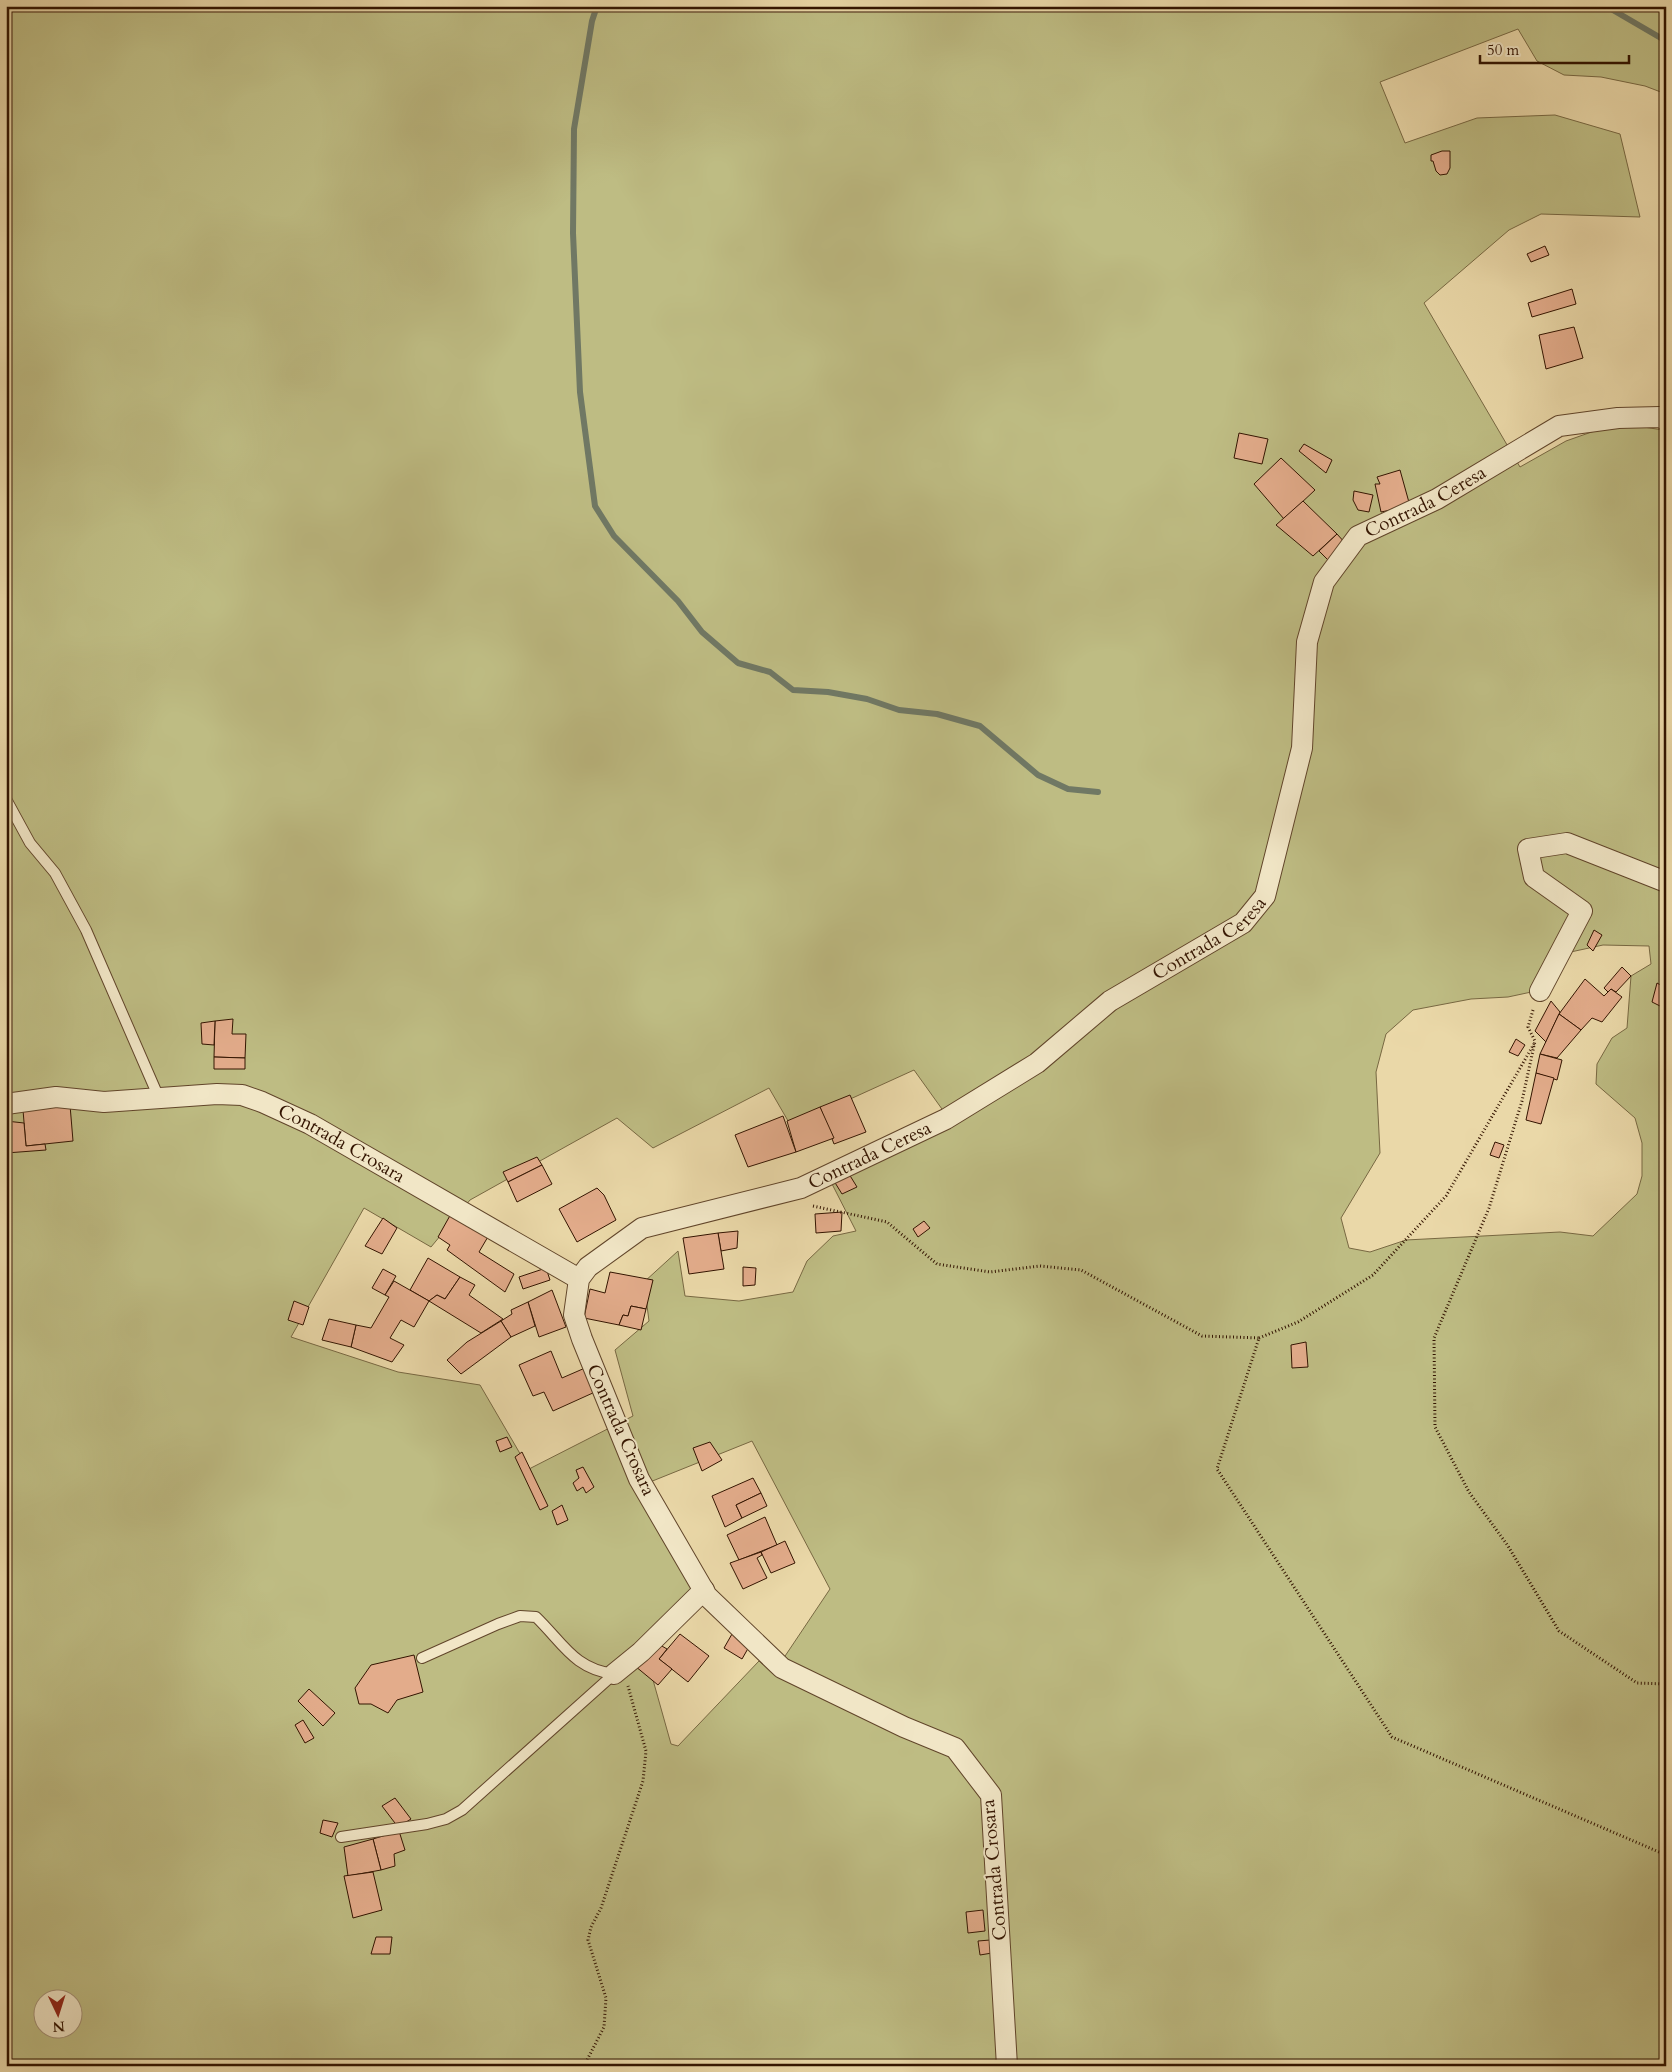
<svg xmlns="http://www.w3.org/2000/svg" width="1672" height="2072" viewBox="0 0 1672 2072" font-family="Cardo,serif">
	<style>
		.green { fill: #bebc83; stroke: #786842; fill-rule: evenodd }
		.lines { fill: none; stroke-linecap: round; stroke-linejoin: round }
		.stream { stroke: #707864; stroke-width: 6 }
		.building { fill: #e3ac8b; stroke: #331400 }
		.service-casing { stroke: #61452a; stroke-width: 12 }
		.minor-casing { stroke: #61452a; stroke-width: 22 }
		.path { stroke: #331400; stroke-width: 3; stroke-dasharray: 1 2.5; stroke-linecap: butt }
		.service { stroke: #f1e6c6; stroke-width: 10 }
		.minor { stroke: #f1e6c6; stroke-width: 20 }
		.labels { text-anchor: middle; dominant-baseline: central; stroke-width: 4; stroke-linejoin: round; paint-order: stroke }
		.street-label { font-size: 19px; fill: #331400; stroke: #f1e6c6 }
	</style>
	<rect width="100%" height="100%" fill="#ead8a8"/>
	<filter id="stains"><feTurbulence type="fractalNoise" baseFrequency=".004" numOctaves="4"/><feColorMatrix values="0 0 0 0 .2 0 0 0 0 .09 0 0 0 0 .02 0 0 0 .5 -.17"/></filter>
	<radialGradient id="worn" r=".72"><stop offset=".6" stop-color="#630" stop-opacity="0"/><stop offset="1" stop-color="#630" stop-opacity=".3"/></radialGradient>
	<path class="green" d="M6,6h1660v88l-21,-8 -44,-9 -37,-2 -27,-14 -19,-32 -138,53 25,61 72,-25 78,-3 65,19 20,83 -99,-3 -32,16 -85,73 96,164 46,-26 51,-18 46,7 3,-10v1646h-1660zM1603,945l46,1 2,18 -20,12 -4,52 -15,10 -15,26 -1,20 39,34 7,25v33l-5,18 -44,42 -33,-4 -154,8 -36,12 -21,-4 -8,-30 39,-65 -4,-81 10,-38 27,-24 58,-11 37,-2 28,-6 30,-38zM914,1070l38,53 -121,59 25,49 -23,5 -26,25 -14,31 -54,9 -54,-5 -7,-45 -34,31 5,39 -34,29 18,66 -104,53 -49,-84 -82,-13 -107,-35 73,-129 67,39 39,-47 147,-82 36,30 116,-60 22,38zM752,1441l78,148 -57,85 -14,-13 -81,85 -7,-2 -27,-96 51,-51 -45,-115zM42,2000h30v30h-30z"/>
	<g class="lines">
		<g class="stream">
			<path d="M597,6l-5,15 -18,108 -1,104 7,159 15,114 19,30 64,65 24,31 36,31 32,9 23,18 35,2 39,7 32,11 38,4 43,12 58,49 30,14 30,3"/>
			<path d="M1606,6l60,35"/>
		</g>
	</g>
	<g class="building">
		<path d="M1442,151h8v17l-3,6 -7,1 -4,-4 -3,-10h-2v-6z"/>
		<path d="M1545,246l4,9 -18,7 -4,-8z"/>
		<path d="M1572,289l4,15 -44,13 -4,-14z"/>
		<path d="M1574,327l9,31 -37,11 -7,-34z"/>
		<path d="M1239,433l29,6 -6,25 -28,-6z"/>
		<path d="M1304,444l28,16 -6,13 -27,-22z"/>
		<path d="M1281,458l34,32 -31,29 -30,-35z"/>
		<path d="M1400,470l10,36 -29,6 -6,-28h5l-3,-7z"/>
		<path d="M1354,491l19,4 -4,17 -11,-2 -5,-10z"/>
		<path d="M1303,501l34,33 -24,22 -37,-31z"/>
		<path d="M1337,534l9,10 -17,17 -10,-10z"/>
		<path d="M1594,930l8,5 -9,16 -6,-6z"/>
		<path d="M1622,967l9,9 -15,16 -5,-3 -3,3 -4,-4z"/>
		<path d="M1585,979l19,17 7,-7 11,8 -20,25 -10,-4 -11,12 -22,-16z"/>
		<path d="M1657,983l9,5v21l-14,-7z"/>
		<path d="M1551,1001l9,11 -14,30 -11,-11z"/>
		<path d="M1559,1014l22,16 -24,28 -17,-4z"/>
		<path d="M233,1019l-1,15h14l-1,24 -31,-1 1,-36z"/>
		<path d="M215,1021l-1,24 -12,-1 -1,-21z"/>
		<path d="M1516,1039l9,6 -7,11 -9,-4z"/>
		<path d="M1540,1054l22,6 -5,20 -21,-7z"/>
		<path d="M214,1057l31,1v11h-31z"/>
		<path d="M1536,1073l18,5 -13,46 -15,-4z"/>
		<path d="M850,1095l16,37 -32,12 -14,-37z"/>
		<path d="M70,1105l3,36 -47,5 -3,-36z"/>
		<path d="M820,1107l14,31 -38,14 -9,-31z"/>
		<path d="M783,1116l13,36 -48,15 -13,-32z"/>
		<path d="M6,1121l18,2 2,23 19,-2 1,6 -40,3z"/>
		<path d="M1495,1142l9,3 -5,13 -9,-3z"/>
		<path d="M537,1157l5,8 -34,17 -5,-10z"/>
		<path d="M542,1165l10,19 -35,18 -9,-20z"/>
		<path d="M849,1174l8,13 -15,7 -8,-13z"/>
		<path d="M597,1188l7,7 12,25 -39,22 -18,-33z"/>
		<path d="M452,1212l37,23 -10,17 35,22 -9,18 -58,-42 3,-5 -12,-8z"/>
		<path d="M842,1212l-1,19 -25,2 -1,-19z"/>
		<path d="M383,1218l14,10 -15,26 -17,-8z"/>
		<path d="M924,1221l6,7 -12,9 -5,-8z"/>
		<path d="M738,1231l-1,17 -16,3 -3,-18z"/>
		<path d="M718,1233l6,36 -35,5 -6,-36z"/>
		<path d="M428,1258l32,19 -15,22 -8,-4 -8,6 -19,-11z"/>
		<path d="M743,1267l13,1 -1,17 -12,1z"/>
		<path d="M546,1268l4,12 -27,9 -4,-12z"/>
		<path d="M383,1269l13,7 -11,19 -13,-7z"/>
		<path d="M610,1272l43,8 -7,29 -15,-3 -3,10 -5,-1 -4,10 -35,-7 6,-29 15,4z"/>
		<path d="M460,1277l15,8 -6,10 34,24 -22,14 -52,-32 8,-6 8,4z"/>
		<path d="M394,1281l35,20 -15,26 -13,-7 -11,18 14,7 -12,17 -41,-15 5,-22 15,3 18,-31 -4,-2z"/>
		<path d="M552,1290l14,37 -27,10 -11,-35z"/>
		<path d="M294,1301l15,6 -6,18 -15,-5z"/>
		<path d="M528,1302l7,24 -24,11 -10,-16 11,-7 -1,-4z"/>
		<path d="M631,1306l15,3 -5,21 -22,-5 4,-10 5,1z"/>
		<path d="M329,1319l27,6 -5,22 -29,-7z"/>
		<path d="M501,1321l10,16 -50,37 -14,-14 20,-18z"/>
		<path d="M1306,1342l2,25 -16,1 -1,-23z"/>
		<path d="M551,1351l11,27 23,-10 10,24 -42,19 -9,-19 -11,4 -14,-31z"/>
		<path d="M507,1437l5,10 -12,5 -4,-11z"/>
		<path d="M710,1442l12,18 -20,11 -9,-23z"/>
		<path d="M522,1452l26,54 -8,4 -25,-53z"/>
		<path d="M583,1467l11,20 -8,6 -3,-6 -6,4 -4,-8 6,-5 -3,-8z"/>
		<path d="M753,1478l8,15 -25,12 6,13 -17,9 -13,-31z"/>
		<path d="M761,1493l6,13 -25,12 -6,-13z"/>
		<path d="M562,1505l6,15 -11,5 -5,-14z"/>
		<path d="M765,1517l12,28 -38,15 -12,-25z"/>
		<path d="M785,1541l10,22 -24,10 -10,-21z"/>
		<path d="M761,1552l1,3 -5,3 10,20 -24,11 -13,-26z"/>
		<path d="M680,1634l29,22 -21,26 -29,-23z"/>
		<path d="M732,1634l18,11 -8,14 -18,-11z"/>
		<path d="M655,1642l12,7 -8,10 13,10 -14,16 -23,-19z"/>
		<path d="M414,1655l9,37 -26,8 -9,13 -17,-9h-12l-4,-16 16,-23z"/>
		<path d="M309,1689l26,24 -12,13 -25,-25z"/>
		<path d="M303,1720l11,18 -9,5 -10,-18z"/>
		<path d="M395,1798l16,21 -13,8 -16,-21z"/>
		<path d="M323,1820l15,3 -6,14 -12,-4z"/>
		<path d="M399,1831l6,19 -11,4 1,12 -14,4 -8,-31z"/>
		<path d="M373,1839l8,31 -33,6 -4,-29z"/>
		<path d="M373,1872l9,38 -29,8 -9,-42z"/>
		<path d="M983,1910l2,21 -17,2 -2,-21z"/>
		<path d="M376,1937h16l-2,17h-19z"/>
		<path d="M990,1940l2,13 -12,2 -2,-14z"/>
	</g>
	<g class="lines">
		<defs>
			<g id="service">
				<path d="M6,799l24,44 25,30 31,57 73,168"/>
				<path d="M422,1658l76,-34 22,-8 16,1c27,26 38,52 78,57"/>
				<path d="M341,1837l86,-13 19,-5 16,-9 152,-136"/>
			</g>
			<g id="minor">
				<path d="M1540,991l42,-80 -48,-34 -6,-28 39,-6 99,39"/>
				<path id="s1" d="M6,1104l50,-7 48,5 113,-8 25,1 20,7 48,22 269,155"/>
				<path d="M614,1674l27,-22 63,-62"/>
				<path id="s2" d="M1007,2066l-16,-271 -36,-47 -51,-21 -122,-59 -75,-72 -68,-117 -57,-140 -8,-24 5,-36 9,-12 54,-39 159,-40 145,-69 91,-56 73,-62 133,-78 22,-27 37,-148 5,-106 17,-60 34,-46 79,-37 122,-73 59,-8 42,-1 6,3"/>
			</g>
		</defs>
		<use href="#service" class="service-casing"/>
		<use href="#minor" class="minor-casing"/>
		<g class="path">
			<path d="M1533,1010l-5,17 7,14 -13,60 -33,107 -55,130 1,89 34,65 39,54 51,85 78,52 29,1"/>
			<path d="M813,1206l74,16 50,42 53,8 50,-6 41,4 121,66 57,2 -42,131 175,268 274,118"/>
			<path d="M1259,1338l39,-16 75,-47 73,-79 88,-152"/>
			<path d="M584,2066l20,-39 2,-29 -18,-58 3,-13 10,-19 42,-127 3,-30 -18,-65"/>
		</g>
		<use href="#service" class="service"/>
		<use href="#minor" class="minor"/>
	</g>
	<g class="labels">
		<g class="street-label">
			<text stroke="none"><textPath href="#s2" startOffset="2225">Contrada Ceresa</textPath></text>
			<text stroke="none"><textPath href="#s2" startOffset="1700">Contrada Ceresa</textPath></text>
			<text stroke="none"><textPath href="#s1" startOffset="348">Contrada Crosara</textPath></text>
			<text stroke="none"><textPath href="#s2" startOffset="1295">Contrada Ceresa</textPath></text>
			<text transform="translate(621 1430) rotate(66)">Contrada Crosara</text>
			<text transform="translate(994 1870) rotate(-95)">Contrada Crosara</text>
		</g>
	</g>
	<rect width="1672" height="2072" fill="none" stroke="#ead8a8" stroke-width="25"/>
	<rect x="8" y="8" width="1657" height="2057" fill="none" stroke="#331400" stroke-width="2.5"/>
	<rect x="12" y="12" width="1647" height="2047" fill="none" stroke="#331400"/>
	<g transform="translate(58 2014) rotate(176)"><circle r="24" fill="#f1e6c6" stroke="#a59277"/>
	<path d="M0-4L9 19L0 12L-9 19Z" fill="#8f2418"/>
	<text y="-8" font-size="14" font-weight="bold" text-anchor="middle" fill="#331400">N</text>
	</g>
	<path d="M1480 55v8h149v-8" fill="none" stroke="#331400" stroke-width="2.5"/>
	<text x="1487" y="55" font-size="15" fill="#331400" stroke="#f1e6c6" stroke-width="4" paint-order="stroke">50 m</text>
	<rect width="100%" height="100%" filter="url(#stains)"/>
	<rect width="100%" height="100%" fill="url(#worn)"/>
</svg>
